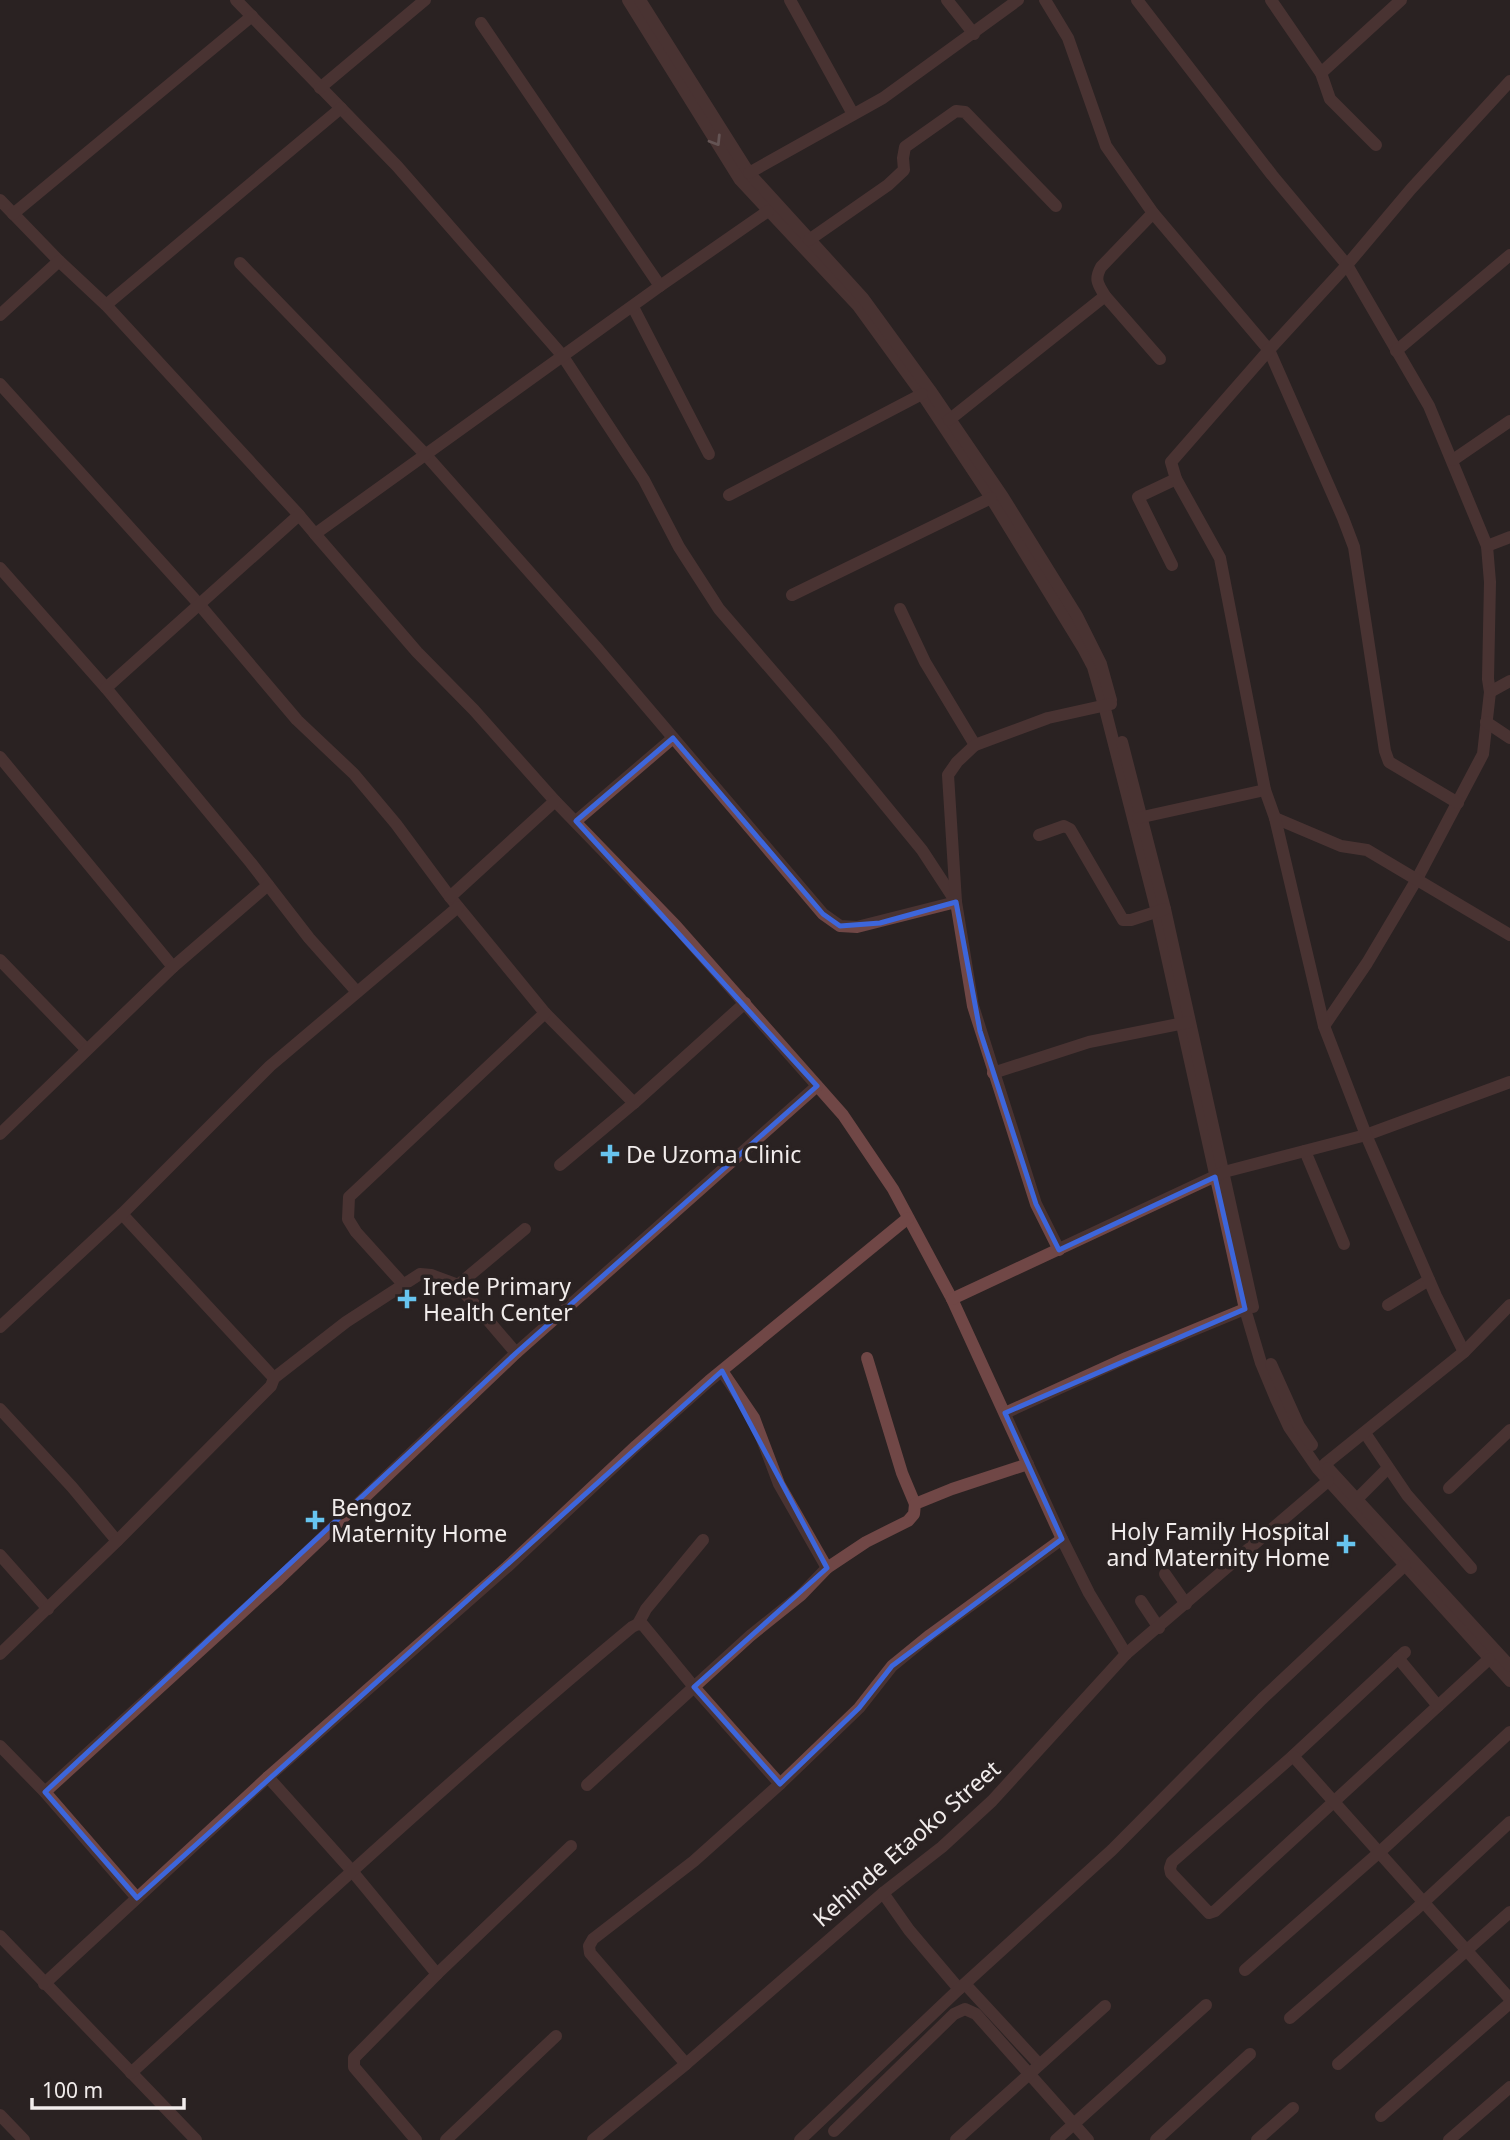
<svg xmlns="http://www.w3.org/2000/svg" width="1510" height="2140" viewBox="0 0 1510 2140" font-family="'Noto Sans',sans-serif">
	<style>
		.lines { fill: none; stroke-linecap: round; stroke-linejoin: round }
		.minor { stroke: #704746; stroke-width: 12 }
		.oneway { stroke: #aa9190 }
		.marked { fill: none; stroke: #3d66db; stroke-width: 5; stroke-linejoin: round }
		.poi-dot { fill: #67c4ef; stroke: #2a2222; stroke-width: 2.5 }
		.labels { text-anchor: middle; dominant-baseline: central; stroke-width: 7; stroke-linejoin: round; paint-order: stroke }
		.poi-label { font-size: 23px; fill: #f1eceb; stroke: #2a2222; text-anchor: start }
		.street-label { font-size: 23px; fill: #f1eceb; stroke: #2a2222 }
	</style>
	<rect width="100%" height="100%" fill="#2a2222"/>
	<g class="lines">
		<g class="minor">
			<path d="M236,0l161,166 165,189 82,125 35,67 40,62 112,130 91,111 34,52"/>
			<path d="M628,0l112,180 118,126 64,88 69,104 92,150 10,19 11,38 53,207 88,397 16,54 15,36 13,28 29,42 192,212"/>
			<path d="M640,0l109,173 114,125 67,92 73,107 74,119 24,48 10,36"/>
			<path d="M790,0l63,114"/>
			<path d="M947,0l27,34"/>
			<path d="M1045,0l23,38 38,108 47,67"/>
			<path d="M1137,0l135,175 75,90 82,141 58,140 3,36 -2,97 2,13 -7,62 -66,125 -50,84 -43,63"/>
			<path d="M1271,0l50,73 9,26 46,46"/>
			<path d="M481,23l179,263"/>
			<path d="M1321,73l80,-73"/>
			<path d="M320,88l105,-88"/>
			<path d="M749,173l134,-75 135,-98"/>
			<path d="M0,200l59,61 47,44 193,210"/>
			<path d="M13,214l239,-198"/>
			<path d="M809,240l79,-55 16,-15 -1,-12 2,-11 51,-36 9,1 91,94"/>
			<path d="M240,263l185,191 171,193 227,267 17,12 17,1 99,-25"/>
			<path d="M1105,296l55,63"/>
			<path d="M106,305l235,-197"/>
			<path d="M633,307l76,147"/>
			<path d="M0,315l59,-54"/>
			<path d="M1396,351l114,-96"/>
			<path d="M0,384l198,219 99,117 57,54 42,50 54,73 95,116 89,90"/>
			<path d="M949,420l156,-124c-7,-12 -11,-16 -4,-29l52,-54 116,137 74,168 11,29 31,204 4,11 69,41"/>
			<path d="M1453,460l57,-39"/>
			<path d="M729,495l193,-101"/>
			<path d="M315,534l102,118 57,58 81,91 121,125 167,189 50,74 59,110 110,240 27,54 37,61"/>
			<path d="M1487,546l23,-9"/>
			<path d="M1172,565l-34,-68 38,-18"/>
			<path d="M0,568l106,120 145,175 58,75 48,54"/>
			<path d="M792,595l199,-97"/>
			<path d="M900,609l25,53 50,83"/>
			<path d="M106,688l193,-173 16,19 345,-248 108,-75"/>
			<path d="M1490,692l20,-11"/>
			<path d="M1486,722l24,16"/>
			<path d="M1122,742l43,167 88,398"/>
			<path d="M0,757l173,210"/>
			<path d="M1138,818l127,-28"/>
			<path d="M1275,818l66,28 26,4 143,85"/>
			<path d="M576,821l97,-83"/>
			<path d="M1039,835l25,-9 6,3 53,91h8l34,-11"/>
			<path d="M450,897l105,-96"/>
			<path d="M0,960l86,89"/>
			<path d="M993,1073l96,-31 100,-20"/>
			<path d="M0,1134l173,-167 95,-82"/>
			<path d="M1305,1151l39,93"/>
			<path d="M560,1165l74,-62 111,-100"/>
			<path d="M122,1214l152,164"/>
			<path d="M1059,1250l-23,-46 -63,-198 -17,-104 -8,-127 9,-13 18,-17 73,-27 63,-14"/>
			<path d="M403,1284l-47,-52 -8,-13 1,-22 196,-184"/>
			<path d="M458,1285l67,-56"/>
			<path d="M952,1299l272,-127 142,-37 144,-53"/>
			<path d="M1388,1305l41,-25"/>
			<path d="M0,1327l122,-113 148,-148 188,-159"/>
			<path d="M1464,1352l-28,-56 -70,-161 -42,-109 -49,-208 -10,-28 -45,-232 -44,-79 -5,-17 98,-112 78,-85 64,-76 99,-108"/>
			<path d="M867,1358l35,115 13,31"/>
			<path d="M1271,1364l28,62 13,19"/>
			<path d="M722,1371l32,47 25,66 48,84"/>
			<path d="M0,1409l72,78 45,54"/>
			<path d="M1005,1413l121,-55 126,-52"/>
			<path d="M1365,1433l42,62 64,73"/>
			<path d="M1325,1464l139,-112 46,-47"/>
			<path d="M1328,1468l182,198"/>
			<path d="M1449,1488l61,-58"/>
			<path d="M1351,1505l37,-37"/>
			<path d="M0,1555l48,54"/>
			<path d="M1165,1574l21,30"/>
			<path d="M1141,1601l18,27"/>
			<path d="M638,1624l8,-15 57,-69"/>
			<path d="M1405,1652l-112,104 -121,106 -2,6 1,5 38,40 6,-2 274,-252"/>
			<path d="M0,1654l117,-113 154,-155 3,-8 72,-56 74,-48 11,1 27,10 58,68"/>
			<path d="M1398,1658l40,48"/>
			<path d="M0,1746l45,46 92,106"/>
			<path d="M1293,1756l217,243"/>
			<path d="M268,1777l84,94 85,103"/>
			<path d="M780,1784l-86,-97 56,-51 51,-41 26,-27 39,-26 42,-21 6,-7 1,-10 37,-15 76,-25"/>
			<path d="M45,1792l234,-213 237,-226 301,-267"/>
			<path d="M883,1893l26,37 50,59"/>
			<path d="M0,1936l196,204"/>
			<path d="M1245,1970l138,-121 127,-117"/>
			<path d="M44,1984l224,-207 239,-210 129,-121 73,-65 199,-163"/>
			<path d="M965,1984l74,80"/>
			<path d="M1290,2018l124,-107 96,-89"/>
			<path d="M686,2064l-96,-111 -1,-7 4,-7 101,-78 86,-77 79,-76 33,-42 38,-31 132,-96"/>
			<path d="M1338,2064l172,-152"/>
			<path d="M131,2073c165,-151 329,-303 501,-446l6,-3 5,1 51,62 -107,98"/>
			<path d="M0,2115l24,25"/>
			<path d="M1381,2116l129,-113"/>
			<path d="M834,2131l120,-117 11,-5 11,5 112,126"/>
			<path d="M416,2140l-62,-73v-9l83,-84 134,-128"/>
			<path d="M446,2140l110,-104"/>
			<path d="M593,2140l93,-76 197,-171 59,-46 50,-46 134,-147 202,-173"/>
			<path d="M800,2140l159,-151 153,-139 150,-151 143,-134"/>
			<path d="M956,2140l149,-134"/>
			<path d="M1056,2140l150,-135"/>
			<path d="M1156,2140l94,-86"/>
			<path d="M1257,2140l36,-32"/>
			<path d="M1449,2140l61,-53"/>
		</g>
	</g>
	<defs><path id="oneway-chevron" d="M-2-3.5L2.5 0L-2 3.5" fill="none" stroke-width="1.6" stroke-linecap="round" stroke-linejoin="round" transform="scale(1.75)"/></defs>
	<use class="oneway" href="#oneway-chevron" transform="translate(716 141) rotate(58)"/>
	<path d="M0 0H1510V2140H0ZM673,738l150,176 17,12 40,-3 76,-21 24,129 56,173 23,46 156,-73 30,132 -240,104 57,126 -170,127 -33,42 -79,76 -86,-97 133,-119 -105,-197 -585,527 -92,-106 471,-439 301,-267 -241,-265z" fill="#2a2222" fill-opacity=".55" fill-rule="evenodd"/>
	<path class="marked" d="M673,738l150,176 17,12 40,-3 76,-21 24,129 56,173 23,46 156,-73 30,132 -240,104 57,126 -170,127 -33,42 -79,76 -86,-97 133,-119 -105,-197 -585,527 -92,-106 471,-439 301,-267 -241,-265z"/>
	<g class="poi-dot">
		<path d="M606.5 1143.5h7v7h7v7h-7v7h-7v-7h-7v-7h7z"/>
		<path d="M403.5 1288.5h7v7h7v7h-7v7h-7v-7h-7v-7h7z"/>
		<path d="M311.5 1509.5h7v7h7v7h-7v7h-7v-7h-7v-7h7z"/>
		<path d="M1342.5 1533.5h7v7h7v7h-7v7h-7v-7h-7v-7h7z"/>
	</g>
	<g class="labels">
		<g class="poi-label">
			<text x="626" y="1154">De Uzoma Clinic</text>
			<text x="423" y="1286">Irede Primary<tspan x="423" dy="26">Health Center</tspan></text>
			<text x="331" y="1507">Bengoz<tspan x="331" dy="26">Maternity Home</tspan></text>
			<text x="1330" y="1531" text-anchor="end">Holy Family Hospital<tspan x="1330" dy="26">and Maternity Home</tspan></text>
		</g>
		<g class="street-label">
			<text transform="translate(906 1843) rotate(-41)">Kehinde Etaoko Street</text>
		</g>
	</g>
	<path d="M32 2098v10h152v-10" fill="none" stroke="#f1eceb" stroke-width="3.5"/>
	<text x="42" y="2098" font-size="21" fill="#f1eceb" stroke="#2a2222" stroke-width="5" paint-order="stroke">100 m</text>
</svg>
